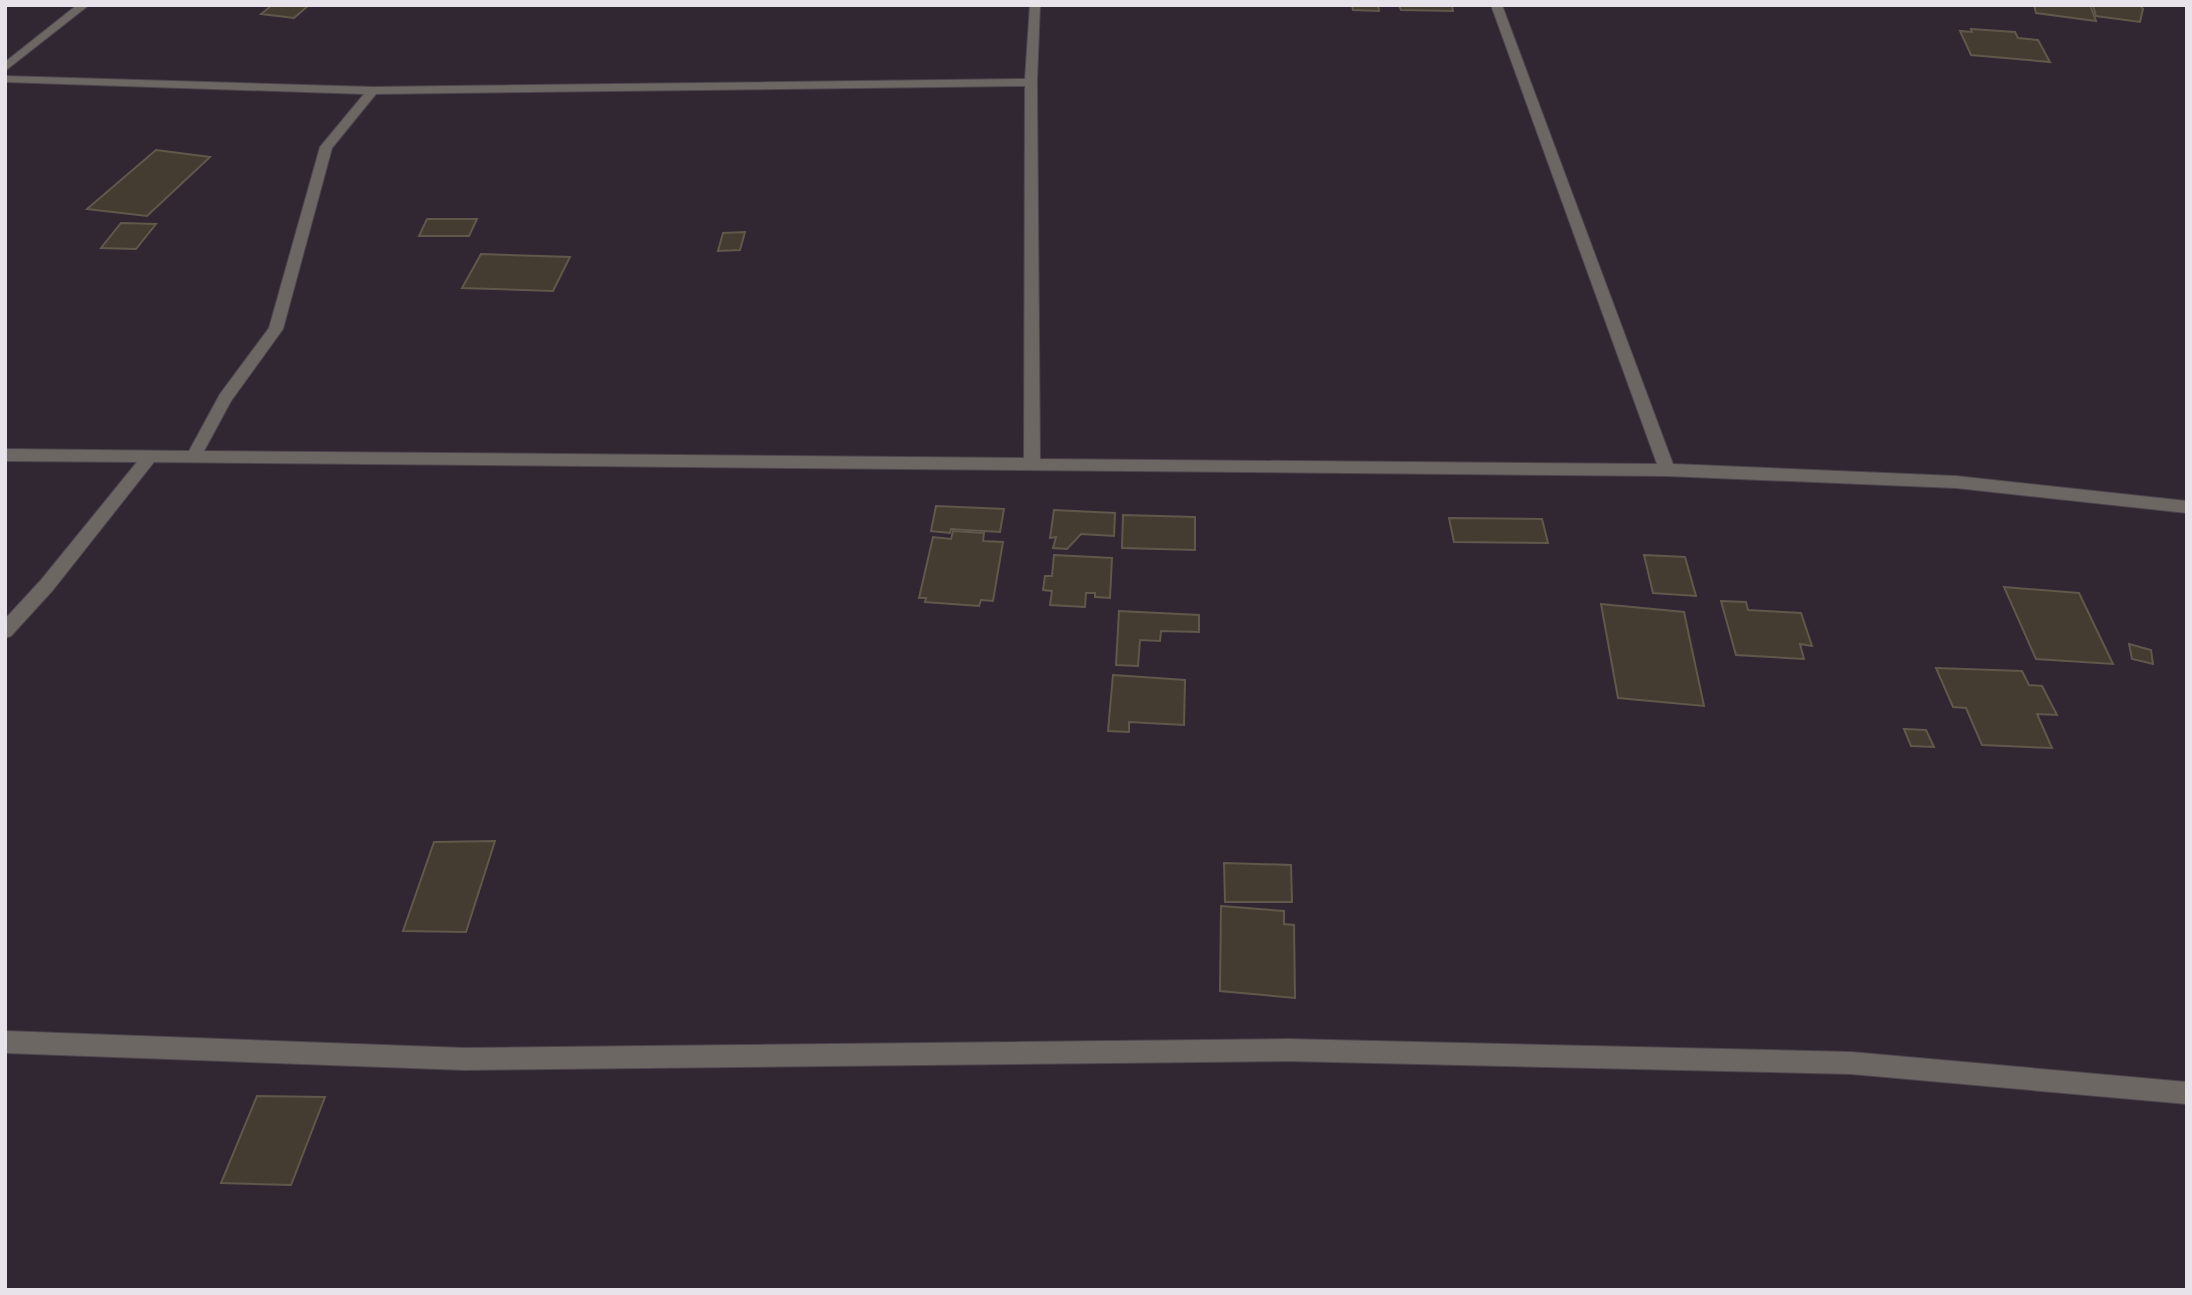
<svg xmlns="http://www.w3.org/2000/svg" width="2192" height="1295" viewBox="0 0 2192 1295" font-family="'Alegreya Sans',sans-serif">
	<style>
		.building { fill: #443c30; stroke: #61584c; stroke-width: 2 }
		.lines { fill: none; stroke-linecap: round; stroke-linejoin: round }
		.street-casing { stroke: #4d454f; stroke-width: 2 }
		.street { fill: #6d6763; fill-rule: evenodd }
	</style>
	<rect width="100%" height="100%" fill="#302732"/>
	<g class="building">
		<path d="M262,5h47l-15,13 -33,-4 10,-8z"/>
		<path d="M1352,5h26l1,6 -26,-1z"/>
		<path d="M1399,5h53l1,6 -52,-1z"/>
		<path d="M2034,5h56l6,16 -60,-8z"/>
		<path d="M2093,5h47l3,4 -3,13 -44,-6z"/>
		<path d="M1971,29l44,3 3,6 20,2 12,22 -79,-7 -11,-24 12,1z"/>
		<path d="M156,150l54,7 -63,59 -60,-7z"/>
		<path d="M427,219h50l-8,17h-50z"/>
		<path d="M121,223l35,1 -20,25 -35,-1z"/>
		<path d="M745,232l-5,18 -22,1 5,-18z"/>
		<path d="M481,254l89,3 -17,34 -91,-3z"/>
		<path d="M936,506l68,3 -4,23 -49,-3 -1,4 -19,-2z"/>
		<path d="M1054,510l61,3 -1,23 -33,-2 -14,15 -14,-1 3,-11 -6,1z"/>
		<path d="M1123,515l72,2v33l-73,-2z"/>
		<path d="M1449,518l93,1 6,24 -94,-1z"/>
		<path d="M953,531l31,2 -1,8 20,1 -10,59 -12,-1 -2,6 -54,-4 1,-4h-7l14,-61 18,2z"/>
		<path d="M1054,555l58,3 -2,40 -15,-1v-4h-9l-1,14 -35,-2 2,-14 -9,-1 2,-14h7z"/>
		<path d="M1644,555l41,2 11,39 -43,-3z"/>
		<path d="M2004,587l75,6 34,71 -77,-5z"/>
		<path d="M1721,601l25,1 2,8 53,3 11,33 -12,-2 4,15 -68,-4z"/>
		<path d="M1601,604l83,8 20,94 -86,-8z"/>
		<path d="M1119,611l80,4v17l-38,-1 -1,10 -20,-1 -2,26 -22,-1z"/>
		<path d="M2129,644l22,6 2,14 -21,-5z"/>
		<path d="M1936,668l86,3 7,14 13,1 15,29 -20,-1 15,34 -70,-3 -16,-37 -13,-1z"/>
		<path d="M1113,675l72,5 -1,45 -55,-3v10l-21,-1z"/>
		<path d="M1904,729l22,1 8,17 -23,-1z"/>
		<path d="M495,841l-29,91 -63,-1 31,-89z"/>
		<path d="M1224,863l67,2 1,37h-67z"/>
		<path d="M1221,906l63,5v13l10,1 1,73 -75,-7z"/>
		<path d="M257,1096l68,1 -34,88 -70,-2z"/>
	</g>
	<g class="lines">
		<defs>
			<g id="street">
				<path d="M77,5h12l-84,66v-9z"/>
				<path d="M1030,5h10l-3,77 3,377 617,5 -166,-459h11l171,459 283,12 231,25v12l-231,-25 -289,-12 -1513,-14 -101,128 -42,46 -6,2v-19l36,-39 96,-118 -132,-1v-12l184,2 31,-57 49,-66 51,-181 44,-53 -359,-12v-6l368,11 652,-8zM1025,86l-1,372 -820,-7 27,-50 52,-72 49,-181 44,-54z"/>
				<path d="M5,1031l460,17 822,-9 564,13 336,30v22l-336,-30 -564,-13 -822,9 -460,-17z"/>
			</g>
		</defs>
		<use href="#street" class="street-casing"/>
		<use href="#street" class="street"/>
	</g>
	<rect width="2192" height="1295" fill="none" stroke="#e8e3ea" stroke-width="14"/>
</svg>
